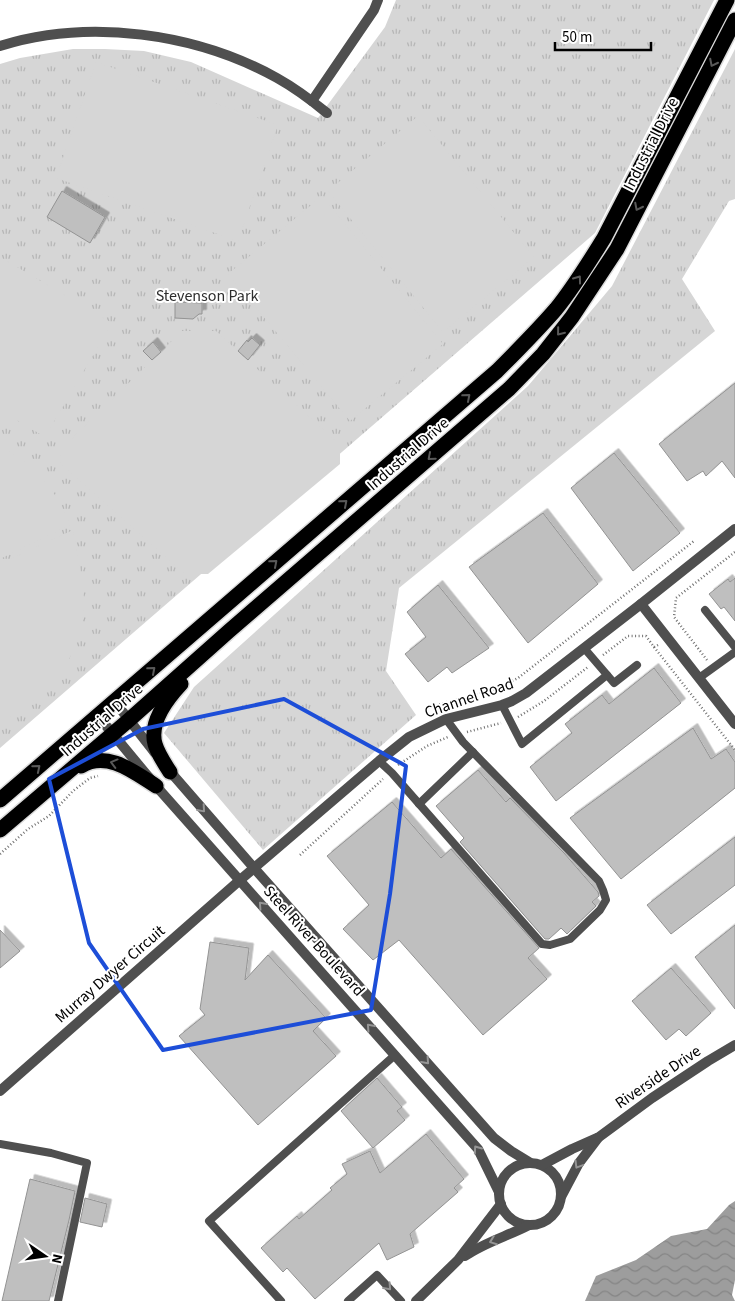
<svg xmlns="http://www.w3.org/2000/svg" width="735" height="1301" viewBox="0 0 735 1301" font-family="'Source Sans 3',sans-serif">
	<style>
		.grass { fill: url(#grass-tufts) }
		.pitch { fill: #d6d6d6 }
		.water { fill: url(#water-waves) }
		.building { fill: #bfbfbf; stroke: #939393; filter: url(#shadow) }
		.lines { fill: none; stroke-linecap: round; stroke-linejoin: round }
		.highway-casing { stroke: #dbdbdb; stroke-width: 18 }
		.path { stroke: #717171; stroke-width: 2.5; stroke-dasharray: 1 2.5; stroke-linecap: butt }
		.lane { stroke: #4f4f4f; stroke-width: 8 }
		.street { stroke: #4f4f4f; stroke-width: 10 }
		.highway { stroke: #000; stroke-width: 15 }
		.oneway { stroke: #595959 }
		.oneway2 { stroke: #959595 }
		.marked { fill: none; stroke: #1d4ed8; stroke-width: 4; stroke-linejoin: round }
		.labels { text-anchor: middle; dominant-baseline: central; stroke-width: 4; stroke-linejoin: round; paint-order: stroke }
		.street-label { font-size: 16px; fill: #000; stroke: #fff }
		.park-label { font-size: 16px; fill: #2d2d2d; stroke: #fff }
	</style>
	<defs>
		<pattern id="grass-tufts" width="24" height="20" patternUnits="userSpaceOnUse" patternTransform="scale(1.25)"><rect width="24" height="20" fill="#d6d6d6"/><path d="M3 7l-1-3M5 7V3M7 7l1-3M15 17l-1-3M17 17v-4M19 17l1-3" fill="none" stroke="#b6b6b6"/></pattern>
		<pattern id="water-waves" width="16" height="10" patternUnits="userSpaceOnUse" patternTransform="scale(1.25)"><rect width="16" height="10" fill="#9d9d9d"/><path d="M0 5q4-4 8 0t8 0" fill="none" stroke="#858585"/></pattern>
		<filter id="shadow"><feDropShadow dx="4.5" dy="-4.5" stdDeviation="0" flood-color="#0004"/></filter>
	</defs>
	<rect width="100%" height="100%" fill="#fff"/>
	<g class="grass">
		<path d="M396,0h318l-119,233 -595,515v-684l20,-6 53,-9h32l39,2 47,11 127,56 67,-91z"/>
		<path d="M735,49v150l-6,2 -47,78 33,52 -316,257 -13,83 30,44 -153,135 -99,-117 30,-46 334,-301 84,-100z"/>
	</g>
	<g class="pitch">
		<path d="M96,62l182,63 -40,116 -182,-63z"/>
		<path d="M418,116l116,141 -91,75 -115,-141z"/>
		<path d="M322,196l121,148 -93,77 -122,-147z"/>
		<path d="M0,257l112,66 -67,114 -45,-27z"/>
		<path d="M182,331h34l124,114v19l-132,110h-23l-124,-110 -1,-14z"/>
		<path d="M0,447c33,14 58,45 70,78l-70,34z"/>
		<path d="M73,530c4,23 10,46 11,69 1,29 -12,63 -32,85 -15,15 -35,28 -52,41v-161z"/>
	</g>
	<path class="water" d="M735,1201v79l-3,15 3,6h-150l11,-25 40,-16 35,-24 36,-7 22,-24z"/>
	<g class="building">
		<path d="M62,191l43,26 -15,26 -43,-26z"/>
		<path d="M175,302l27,1v11h-3l-6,5 -18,-1z"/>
		<path d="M252,338l8,7 -12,15 -10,-9 9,-11 1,2z"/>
		<path d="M153,342l8,10 -9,8 -9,-9z"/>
		<path d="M735,383v95l-13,-17 -16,15 -3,-5 -16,10 -28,-37z"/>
		<path d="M614,453l66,80 -47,38 -62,-83z"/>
		<path d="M543,513l55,71 -70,59 -59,-76z"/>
		<path d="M735,578v43l-11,-14 -3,2 -12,-15 19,-15 2,3z"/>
		<path d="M438,585l51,63 -37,25 -5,-6 -19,15 -23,-28 21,-17 -19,-25z"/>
		<path d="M654,668l27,35 -125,98 -26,-34 42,-34 -7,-9 37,-29 7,9z"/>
		<path d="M693,728l18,31 15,-10 9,13v26l-114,91 -51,-61z"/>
		<path d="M478,770l28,32 4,-4 54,55 34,39 1,4 -7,6 4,4 -29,28 -6,-6 -12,11h-4l-85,-97 4,-4 -28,-32z"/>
		<path d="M392,802l49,56 10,-9 88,99 -11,10 19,21 -64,56 -84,-95 -26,20 -30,-31 26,-24 -42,-49z"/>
		<path d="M735,837v48l-64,49 -24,-29z"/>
		<path d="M735,925v84l-40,-52z"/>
		<path d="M0,930l20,21 -20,17z"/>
		<path d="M210,942l39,6 -4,32 23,-25 58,63 -13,13 23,25 -78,69 -79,-89 26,-21 -5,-6z"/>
		<path d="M671,968l40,45 -25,23 -7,-7 -13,11 -34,-39z"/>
		<path d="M377,1078l25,29 -5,4 8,9 -32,28 -32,-37z"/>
		<path d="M426,1134l38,45 -10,9 4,4 -48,42 4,13 -27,13 -8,-17 -64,56 -28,-31 -4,4 -22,-24 36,-32 2,3 33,-29 -2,-2 17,-14 -5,-10 28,-13 10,22z"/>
		<path d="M30,1179l45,12 -6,29 -20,81h-47z"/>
		<path d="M85,1198l22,6 -5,23 -22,-5z"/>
	</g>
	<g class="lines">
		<defs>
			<g id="highway">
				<path d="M81,766c26,-16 53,6 75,20"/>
				<path d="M170,772c-6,-9 -12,-18 -15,-28 -6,-22 12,-45 26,-60"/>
				<path d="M0,800l497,-429c20,-20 40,-40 59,-62 18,-22 33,-47 48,-71l123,-238"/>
				<path d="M0,830l129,-110 100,-89 280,-242 34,-35 29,-37 45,-68 118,-229"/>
			</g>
		</defs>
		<use href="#highway" class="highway-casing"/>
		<g class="path">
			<path d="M654,647l81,103"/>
			<path d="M603,655l25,-19h18l8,11 4,-2"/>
			<path d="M707,660l-33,-43 2,-19 59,-46"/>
			<path d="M426,709l21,-7 49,-13 22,-11 176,-137"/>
			<path d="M518,717l26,-16 44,-34"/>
			<path d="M467,732l34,-9"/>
			<path d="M398,765l29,-19 21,-9"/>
			<path d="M0,854l28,-25 21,-13 24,-25 17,-13 8,-2"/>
			<path d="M300,855l83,-76"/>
		</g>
		<g class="lane">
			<path d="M705,610l30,37"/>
			<path d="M584,648l30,35 23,-18"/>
			<path d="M699,678l36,-26"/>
			<path d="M502,705l20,39 85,-69"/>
			<path d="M379,761l13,12 150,171 8,1 20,-6 30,-29 6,-10 -3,-10 -4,-9 -136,-139 -17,-23"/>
			<path d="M419,804l54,-52"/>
			<path d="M0,1144l51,9 36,10 -29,138"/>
			<path d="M281,1301l-72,-80 186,-166"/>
			<path d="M348,1301l29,-26 24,26"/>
		</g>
		<g class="street">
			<path d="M0,46c89,-28 196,-13 277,32 18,10 34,22 50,35"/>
			<path d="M312,101l62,-91 4,-10"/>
			<path d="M641,604l94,120"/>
			<path d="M115,702l40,51"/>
			<path d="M98,716l58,70 322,363 21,43"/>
			<path d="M167,768l87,100 240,270 17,13 18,11"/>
			<path d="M0,1091l240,-211 139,-119 30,-24 37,-18 56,-14 10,-4 14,-8 115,-89 94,-75"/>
			<circle cx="530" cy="1194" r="31"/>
			<path d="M542,1165l30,-16 27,-12 53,-39 56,-37 27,-16"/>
			<path d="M561,1197l18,-34 19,-25"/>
			<path d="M465,1256c20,-14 43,-20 64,-31"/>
			<path d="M416,1301l42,-41 43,-56"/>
		</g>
		<use href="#highway" class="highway"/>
	</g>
	<defs><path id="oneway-chevron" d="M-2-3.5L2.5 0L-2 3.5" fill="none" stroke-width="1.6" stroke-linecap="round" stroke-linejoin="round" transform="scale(1.25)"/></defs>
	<g class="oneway">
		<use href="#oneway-chevron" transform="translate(713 63) rotate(117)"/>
		<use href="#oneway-chevron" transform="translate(638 207) rotate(117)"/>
		<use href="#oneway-chevron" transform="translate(578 279) rotate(-54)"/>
		<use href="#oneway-chevron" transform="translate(560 332) rotate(129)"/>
		<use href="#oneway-chevron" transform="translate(467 397) rotate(-41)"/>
		<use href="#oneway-chevron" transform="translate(431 457) rotate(139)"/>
		<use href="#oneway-chevron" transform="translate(344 503) rotate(-41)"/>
		<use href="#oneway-chevron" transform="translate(274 563) rotate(-41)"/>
		<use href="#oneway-chevron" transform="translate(152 670) rotate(-41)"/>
		<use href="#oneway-chevron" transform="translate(114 763) rotate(-165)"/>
		<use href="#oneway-chevron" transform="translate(37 768) rotate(-40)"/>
	</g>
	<g class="oneway2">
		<use href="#oneway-chevron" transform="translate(202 809) rotate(49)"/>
		<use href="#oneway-chevron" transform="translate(262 905) rotate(-132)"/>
		<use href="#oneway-chevron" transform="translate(370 1027) rotate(-132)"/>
		<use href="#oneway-chevron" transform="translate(426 1061) rotate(48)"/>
		<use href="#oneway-chevron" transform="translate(477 1149) rotate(-125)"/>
		<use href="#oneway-chevron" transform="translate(578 1165) rotate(121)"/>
		<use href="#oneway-chevron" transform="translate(493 1241) rotate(159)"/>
		<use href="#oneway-chevron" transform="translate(388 1287) rotate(48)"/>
	</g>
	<path class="marked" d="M284,699l122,67 -16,128 -19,116 -208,40 -74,-107 -40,-164 94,-50z"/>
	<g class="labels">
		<g class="street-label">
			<text transform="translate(651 144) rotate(-63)">Industrial Drive</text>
			<text transform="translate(408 454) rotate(-41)">Industrial Drive</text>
			<text transform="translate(469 698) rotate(-19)">Channel Road</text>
			<text transform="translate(102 720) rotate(-41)">Industrial Drive</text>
			<text transform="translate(314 941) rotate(48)">Steel River Boulevard</text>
			<text transform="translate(110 974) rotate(-41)">Murray Dwyer Circuit</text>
			<text transform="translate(658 1077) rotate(-34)">Riverside Drive</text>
		</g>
		<g class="park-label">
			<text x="207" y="296">Stevenson Park</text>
		</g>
	</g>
	<g transform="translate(45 1256) rotate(103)" stroke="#ffffff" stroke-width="4" paint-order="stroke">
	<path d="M0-4L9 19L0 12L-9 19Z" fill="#000000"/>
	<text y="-8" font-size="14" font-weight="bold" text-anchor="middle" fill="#000000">N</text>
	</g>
	<path d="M555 42v8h96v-8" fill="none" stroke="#000000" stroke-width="2.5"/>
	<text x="562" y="42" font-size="15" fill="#000000" stroke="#ffffff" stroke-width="4" paint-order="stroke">50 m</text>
</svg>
